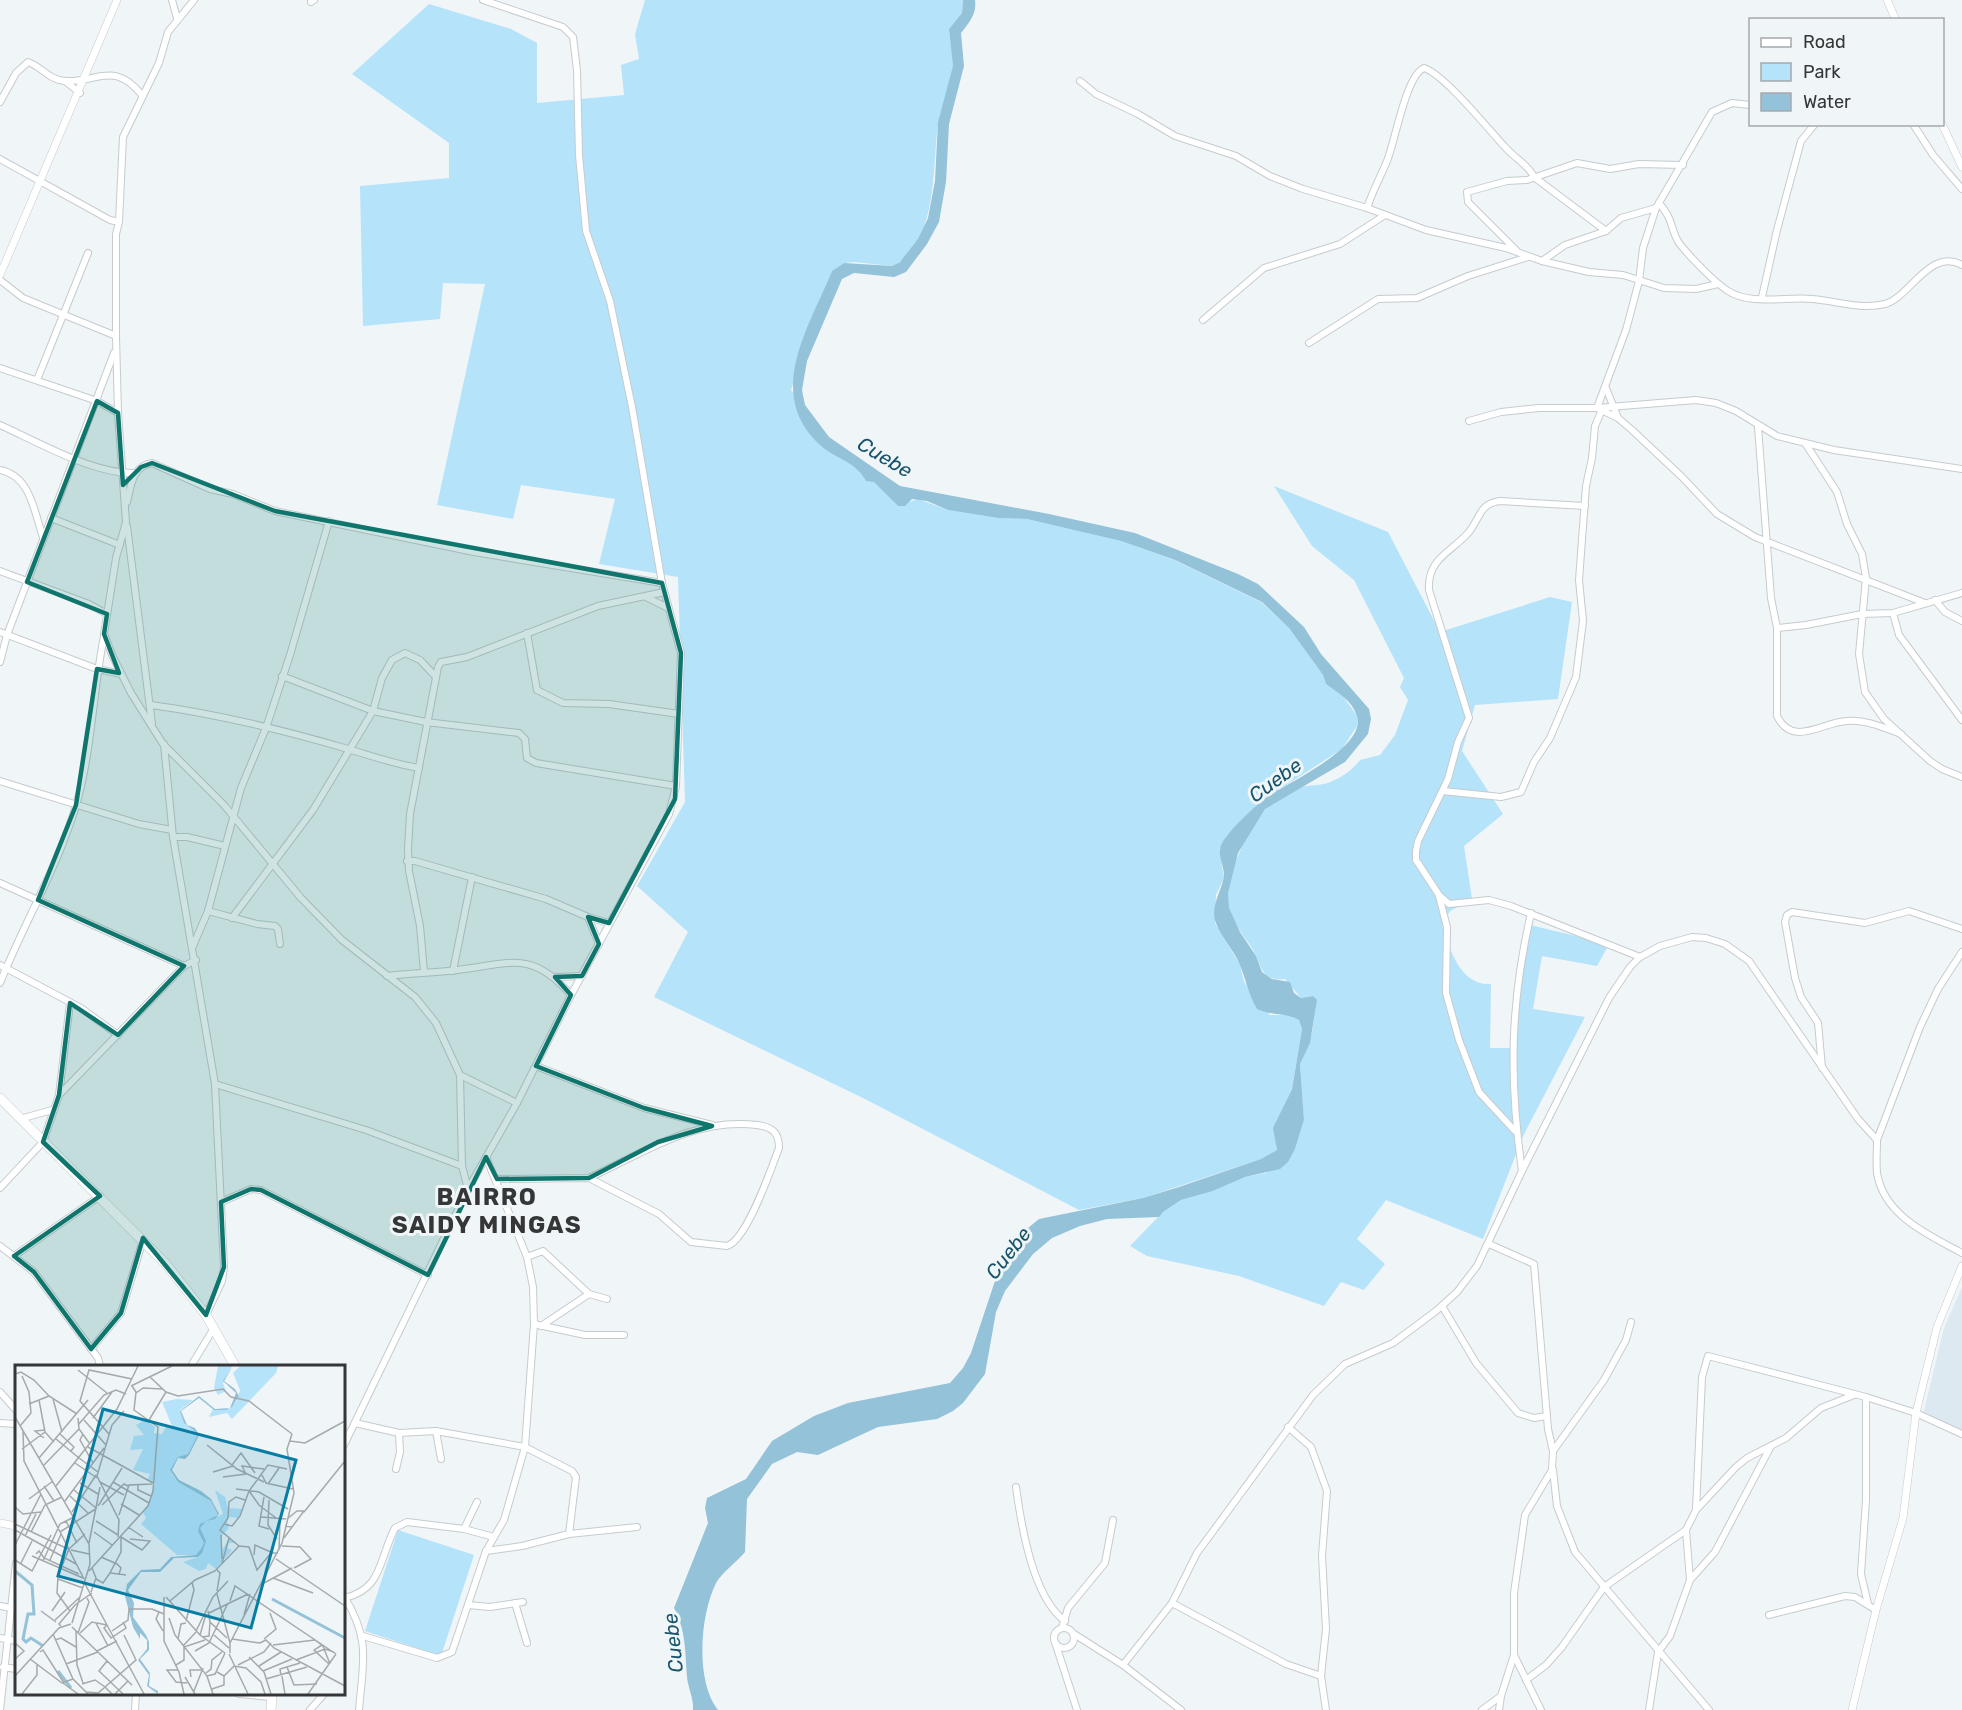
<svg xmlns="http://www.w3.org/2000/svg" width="1962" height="1710" viewBox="0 0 1962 1710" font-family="Rubik,sans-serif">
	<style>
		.built { fill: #dce9f0 }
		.green { fill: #b5e3fa }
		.water { fill: #93c2d9 }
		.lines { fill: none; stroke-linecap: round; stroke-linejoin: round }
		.minor-casing { stroke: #c6cbce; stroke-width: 8 }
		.tertiary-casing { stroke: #c6cbce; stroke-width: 8 }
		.primary-casing { stroke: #c6cbce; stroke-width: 10 }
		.minor { stroke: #fff; stroke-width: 6 }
		.tertiary { stroke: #fff; stroke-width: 7 }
		.primary { stroke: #fff; stroke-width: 9 }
		.marked { fill: #0f766e; fill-opacity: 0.2; stroke: #0f766e; stroke-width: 4.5; stroke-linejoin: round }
		.labels { text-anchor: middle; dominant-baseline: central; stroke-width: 6; stroke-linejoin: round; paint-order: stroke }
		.water-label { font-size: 20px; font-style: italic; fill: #18546c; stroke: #f0f5f8 }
		.district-label { font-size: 24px; font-weight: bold; letter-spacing: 1.5px; fill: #343637; stroke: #f0f5f8 }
		.inset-river { fill: none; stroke: #93c2d9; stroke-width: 3 }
		.inset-road { fill: none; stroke: #a5a9ab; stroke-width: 1.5 }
		.view { fill: #087da4; fill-opacity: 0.15; stroke: #087da4; stroke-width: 3 }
		.inset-edge { fill: none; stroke: #343637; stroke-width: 3 }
	</style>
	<rect width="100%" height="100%" fill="#f0f5f8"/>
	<path class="built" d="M1962,1287v146l-39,-18 21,-87z"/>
	<g class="green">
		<path d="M645,0h318l-1,13 -13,16c1,12 4,25 4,37 0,19 -12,38 -15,58 -6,41 1,120 -46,142l-38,-4 -10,1 -12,8 -41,119 56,71 14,9 5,11h8l24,25 20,-7 30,11 50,8 29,1 94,22 53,19 87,42 28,26 34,47 3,9 14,8 18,25 -1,9 -15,23 -76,49 -39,37 -8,14 5,29 -8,17 -1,28 25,42 4,17 26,33h21l8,5 3,9 -10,59 -18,40 3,22 -16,9 -118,39 -64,12 -214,-111 -211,-102 34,-65 -51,-46 48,-84 -7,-225 -79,-13 16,-65 -94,-14 -8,34 -76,-14 48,-221 -42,-1 -3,36 -77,7 -3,-140 89,-8v-35l-97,-69 77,-70 82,25 26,14v60l87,-8 -3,-30 18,-6 -4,-25z"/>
		<path d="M1274,486l114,46 52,100 110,-35 22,5 -14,97 -83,6 -13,46 41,63 -39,32 8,53 -22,12 -8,14c7,23 18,61 49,59l-1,64h24l12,-124 83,20 -12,22 -55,-10 -9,53 52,8 -62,119 -40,103 -97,-39 -29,39 28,25 -21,26 -23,-8 -17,24 -85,-30 -92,-20 -17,-10 33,-34 18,-12 32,-9 32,-14 21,-4 29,-24 9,-29 -4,-56 12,-31 4,-28 -3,-9 -12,2 -16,-19c-26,3 -23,-17 -35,-34 -8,-11 -16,-22 -21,-35 -8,-25 19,-83 36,-101 7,-8 21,-15 31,-20 8,-4 18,-3 27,-5 13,-2 30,-14 37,-24l20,-5 15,-20 13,-35 -8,-13 4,-9 -50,-98 -42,-34z"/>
		<path d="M398,1530l76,25 -33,101 -76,-25z"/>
	</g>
	<path class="water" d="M963,0h12c2,14 -6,23 -14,33l3,33 -15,58 -3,58 -7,40 -12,22 -21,28 -12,5 -40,-4 -12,6 -35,82 -5,29 3,15 24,32 71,49 149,28 86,19 103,41 20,10 46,43 17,27 48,55 2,10 -3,15 -23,28 -80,47 -27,44 -10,40 1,15 11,24 16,24 6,16 10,7 18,3 4,11 7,5 12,-2 4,4 -7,43 -10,21 4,56 -9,29 -7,13 -8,7 -35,8 -32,14 -32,9 -18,12 -4,5 -52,2 -27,7 -28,12 -19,16 -28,37 -9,21 -11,62 -22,29 -10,8 -16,8 -59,8 -60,28 -21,-3 -25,12 -25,35 -2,53c-8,10 -23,20 -29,31 -16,32 -21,98 2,127h-25c1,-11 -5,-22 -6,-33 -2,-26 -1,-46 -13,-69l34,-85 -3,-15 2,-10 39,-19 26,-38 42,-25 34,-13 102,-20 13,-15 8,-15 30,-90 16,-26 22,-18 104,-21 36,-11 82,-28 16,-9 -4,-22 19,-39 10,-60 -3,-9c-14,-8 -27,-4 -42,-11 -9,-15 -11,-31 -18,-46 -6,-14 -18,-26 -23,-40 -7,-17 8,-36 8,-48 0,-8 -6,-20 -4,-27 3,-13 35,-42 46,-50 20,-15 101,-50 91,-82 -5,-16 -19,-23 -31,-32l-3,-9 -34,-47 -27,-26 -87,-42 -54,-19 -60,-14 -34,-8 -29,-1 -50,-8 -21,-9 -15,-2 -7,7h-7l-24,-24 -8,-1c-10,-20 -31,-22 -46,-36 -56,-52 -11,-117 12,-174l12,-8 48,3 8,-4 18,-23 10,-21 7,-37 3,-59 15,-56 -4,-37 13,-16z"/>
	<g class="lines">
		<defs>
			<g id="minor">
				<path d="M172,0l5,18"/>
				<path d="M311,2l3,-2"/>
				<path d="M65,81l15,12"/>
				<path d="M1080,81l16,13 42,20 37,22 61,20 34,20 33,13 64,19 59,22 80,18 36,13 47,11 34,3 41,13 32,1 22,-5"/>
				<path d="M0,102l16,-29 12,-11c14,5 21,18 37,19 33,2 48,-21 77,14"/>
				<path d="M1750,105l-18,-2 -20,9 -56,96 -13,40 -4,33 -13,49 -29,78 21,10 14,12 50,47 35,37 38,23 170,66"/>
				<path d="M1913,124l20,31 29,34"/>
				<path d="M0,159l110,61 9,2"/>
				<path d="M1659,203c15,17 11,26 20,40 11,14 34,38 49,48 23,15 59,5 85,8 24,2 47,11 72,5 24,-6 45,-57 77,-39"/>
				<path d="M1367,208c6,-18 13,-30 20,-47 8,-19 19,-86 37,-93 21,7 64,61 81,79 9,11 23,17 29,30l72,54"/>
				<path d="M1516,250l-48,-48 -1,-10 40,-11 20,-1 50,-17 33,6 29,-5 44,1"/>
				<path d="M1542,261l23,-16 41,-14 15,-13 35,-10"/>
				<path d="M0,280l23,18 93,38 2,77 8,109 -10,36 -12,76 9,23 18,36 32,51 61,61 77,93 41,42 73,57 21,26 24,52 2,91 6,23"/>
				<path d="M1762,297l15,-67 24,-89 14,-17"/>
				<path d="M1203,320l61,-52 76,-24 45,-29"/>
				<path d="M116,336v-102l3,-12 4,-85 36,-74 9,-31 26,-32"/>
				<path d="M1309,343l69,-44 39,-1 51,-22 60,-19"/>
				<path d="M0,368l97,33 21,12"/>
				<path d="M37,380l51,-127"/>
				<path d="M1606,388l12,30"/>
				<path d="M1469,421l32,-9 38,-4h58l99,-8 20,3 20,8 41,25 57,14 128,19"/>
				<path d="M0,425c38,17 93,49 134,48"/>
				<path d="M1758,427l13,171 6,30v88c16,32 45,6 70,5 17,-2 38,7 54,13"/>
				<path d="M1805,443l32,49 10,32 15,30 4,24 -7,76 6,38 19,27 46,42 12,8 20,8"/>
				<path d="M0,470c31,6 34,42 43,67"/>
				<path d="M127,502c4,-16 5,-36 25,-39l58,26 23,5 42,17 199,41 188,31"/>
				<path d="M1585,506l-85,-5c-21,3 -19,16 -31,31 -17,20 -42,26 -40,58l40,128 -11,24 -10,37 -30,62 -2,10v9l23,35 10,9 40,-4 22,6 129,51"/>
				<path d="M51,518l69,27"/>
				<path d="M127,526l25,198"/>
				<path d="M0,571l89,33 18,10"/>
				<path d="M646,597l22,11"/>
				<path d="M1935,600l10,12 17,9"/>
				<path d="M1893,613l6,22 63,85"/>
				<path d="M1777,628l29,-3 56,-11 31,-1 69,-20"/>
				<path d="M0,632l97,37 24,5"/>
				<path d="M527,633l10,57 26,13 46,1 70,10"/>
				<path d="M0,662l7,-27 107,-282"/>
				<path d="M282,676l91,35 53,11 93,11 6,6 2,19 9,5 140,23"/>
				<path d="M151,705c67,9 132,25 197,44 24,7 46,15 71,19"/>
				<path d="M164,744l9,93 42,247 9,183 -2,14 -16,34"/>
				<path d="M0,781l139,43 33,6"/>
				<path d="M1443,791l58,6 20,-5 13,-30 16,-24 26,-61 7,-56 -4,-41 7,-94 6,-28 3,-32 6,-14"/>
				<path d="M173,837h14l38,9"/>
				<path d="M407,861h8l131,38 42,18 21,6"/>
				<path d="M0,883l184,83"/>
				<path d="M1439,896l8,31 -1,66 13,47 20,52 36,39"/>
				<path d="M208,911l49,13 18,2 3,3 2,15"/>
				<path d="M588,917l11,27"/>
				<path d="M232,918l81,-108 60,-99 9,-33 10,-18 13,-7 15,7 16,17"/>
				<path d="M193,946l15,-35 33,-123 25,-60 24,-73 39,-134"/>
				<path d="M0,965l81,43 37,27"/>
				<path d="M453,971l19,-94"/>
				<path d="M424,972l-4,-46 -11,-55 -1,-22 2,-35 28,-147 3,-5 26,-5 131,-51 66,-14"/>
				<path d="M387,976c24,-3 47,-3 70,-6 53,-6 74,-21 114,25"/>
				<path d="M555,977l27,-1"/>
				<path d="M0,983c24,-60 59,-118 77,-181 15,-54 16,-111 27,-166"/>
				<path d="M536,1066l108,42 68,17"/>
				<path d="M1822,1068l-4,-45 -17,-26 -6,-19 -10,-56 2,-7 5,-3 73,11 44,-12 53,18"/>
				<path d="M460,1075l57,28"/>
				<path d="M215,1084l151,46 96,36"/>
				<path d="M59,1095l11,-92"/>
				<path d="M20,1119l32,-9"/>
				<path d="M1877,1140c0,11 -1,22 0,33 7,43 52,62 85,80"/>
				<path d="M486,1157l41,100 6,30 1,37 -9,123 -21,73 -18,31 36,-5 47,-12 68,-7"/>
				<path d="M1522,1171c-13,-92 -12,-167 9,-258"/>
				<path d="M497,1179l92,-1 70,36 32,28 36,4c20,-6 44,-77 52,-98 0,-16 -7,-21 -22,-23 -62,-8 -114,28 -168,53"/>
				<path d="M0,1188l43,-46 16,-47 125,-129 12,-6"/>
				<path d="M221,1202l30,-13 10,1 167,85"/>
				<path d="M1489,1244l45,20 14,165 5,22"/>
				<path d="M0,1246l34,26 64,86 2,8"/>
				<path d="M14,1256l86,-60"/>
				<path d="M527,1257l16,-6 46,43 18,5"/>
				<path d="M1442,1306l34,57 42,50 16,5 13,-2"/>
				<path d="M534,1324l51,11h39"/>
				<path d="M541,1326l48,-32"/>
				<path d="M91,1349l30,-36 22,-73"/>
				<path d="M191,1366l23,-38"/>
				<path d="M0,1392l16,18"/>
				<path d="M1866,1397v103l-5,74 7,30"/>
				<path d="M0,1423l16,1"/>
				<path d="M355,1423l44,10 37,-2 89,16 47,24 4,6 -7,57"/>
				<path d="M1288,1427l23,20 16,44 -5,65 4,73 -5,47 5,34"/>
				<path d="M436,1431l5,28"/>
				<path d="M344,1445l124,-256 49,-86 54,-108 98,-181 7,-28 5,-133 -19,-70 -30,-176 -22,-106 -24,-70 -7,-76 -2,-85 -4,-33 -10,-10 -80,-27"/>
				<path d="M396,1469l4,-17 -1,-19"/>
				<path d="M1553,1470l4,36 18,46 134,158"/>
				<path d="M1016,1487c5,38 17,111 49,134"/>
				<path d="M1696,1509l6,-132 6,-21 158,41 50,16 46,21"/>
				<path d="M464,1529l30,8"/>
				<path d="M1690,1580l25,-28 56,-106"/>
				<path d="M344,1596c27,44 19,66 15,114"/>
				<path d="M344,1598c39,-8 35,-40 51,-70l12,-6 57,7 13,-27"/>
				<path d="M515,1603l12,40"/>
				<path d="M1172,1603l114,61 35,12"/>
				<path d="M468,1605l22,2 33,-5"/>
				<path d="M0,1606l16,3"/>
				<path d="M1769,1615l76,-19 10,1 21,13"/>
				<circle cx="1064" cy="1638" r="10"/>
				<path d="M1062,1628l6,-20 37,-45 8,-43"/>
				<path d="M1074,1634l49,31 58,45"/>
				<path d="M363,1636l74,22 15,-6 34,-101"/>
				<path d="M0,1638l16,3"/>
				<path d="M1055,1642l22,68"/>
				<path d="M1514,1655l27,55"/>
				<path d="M1123,1665l49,-62 25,-50 116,-158 32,-31 48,-21 43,-32 21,-19 20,-26 45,-95 87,-173 21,-31 10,-10 20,-11 32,-9 14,1 19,6 24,17 109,158 19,21 43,-113 18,-38 24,-37"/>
				<path d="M3,1667l13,2"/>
				<path d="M1526,1680l20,-15 16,-18 42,-60 82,-57 10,-20 40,-43 11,-9 39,-20 35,-30 33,-13"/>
				<path d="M239,1694l32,3"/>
				<path d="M0,1710l16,-147"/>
				<path d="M135,1710l1,-16"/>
				<path d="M310,1710l14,-16"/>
				<path d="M1482,1710l19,-14 13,-41v-62l11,-78 27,-45 1,-19 51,-71 22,-40 5,-18"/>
				<path d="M1499,1710l2,-14"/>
				<path d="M1649,1710l9,-58 12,-16 20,-56 -4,-50"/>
			</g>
			<g id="tertiary">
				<path d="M1887,0l9,20"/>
				<path d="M1942,124l20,43"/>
				<path d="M0,275l117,-275"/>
				<path d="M0,1523l16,3"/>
				<path d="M1852,1710l24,-100 27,-92 13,-105 21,-86 25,-61"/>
			</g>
			<g id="primary">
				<path d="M0,1098l166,166 40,51 29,51"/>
				<path d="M271,1710l1,-16"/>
			</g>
		</defs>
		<use href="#minor" class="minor-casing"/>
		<use href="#tertiary" class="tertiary-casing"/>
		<use href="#primary" class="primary-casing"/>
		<use href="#minor" class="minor"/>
		<use href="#tertiary" class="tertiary"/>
		<use href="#primary" class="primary"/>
	</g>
	<path class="marked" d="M97,401l21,12 5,72 18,-18 11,-4 123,48 387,72 19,70 -6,146 -66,124 -21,-6 11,27 -17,32 -27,1 16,18 -35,71 108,42 68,18 -54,16 -69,36 -92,1 -11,-22 -58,118 -167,-85 -10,-1 -30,13 3,65 -18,48 -63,-77 -22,75 -30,36 -57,-77 -20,-16 86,-60 -57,-54 16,-47 11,-92 48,32 66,-69 -146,-66 38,-95 21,-136 22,4 -15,-39 3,-20 -80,-32z"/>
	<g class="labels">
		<g class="water-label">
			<text transform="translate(885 457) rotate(31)">Cuebe</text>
			<text transform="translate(1275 780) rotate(-36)">Cuebe</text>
			<text transform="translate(1008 1253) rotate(-52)">Cuebe</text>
			<text transform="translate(673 1643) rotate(-96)">Cuebe</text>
		</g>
		<g class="district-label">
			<text x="487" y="1197">BAIRRO<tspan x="487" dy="28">SAIDY MINGAS</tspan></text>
		</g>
	</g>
	<g transform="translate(15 1365)">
		<rect width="330" height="330" fill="#f0f5f8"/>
		<path d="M203,1h14l-9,17 3,8 -8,4 -4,-7zM225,1h38l-2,7 -44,46 -5,-6 -18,4 4,-8h16l8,-8 3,-11 -7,-17zM162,34l16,1 -13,10 5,14 13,10 -10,20 -9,3 -8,11 1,6 6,8 33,19 7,14 -8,5 13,-6 -8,-24 10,7 3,11 14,1 -4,9 -9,-1 -2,4 2,7 -7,8v14l7,-11 7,4h-7l-2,5 5,2 -16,19 -8,-6 -2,6 -7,2 -16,-9 15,-5 4,-7 -6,5h-19l-36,-31 5,-6 -3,-6 6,-7 6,-22 -8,-3 3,-6 -17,-4 10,-21 -13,1 4,-14 10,-1 -8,-10 9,-5 10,7 -1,6 8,1 5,-9 5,1 -10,-24z" fill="#b5e3fa"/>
		<path d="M218,1l-9,15 11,8 4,7 -7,11 -6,3h-12l-15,-12 -18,13 6,14 8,3 4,7 -10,20 -4,4 -7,-1 -6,12 7,10 22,11 10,8 8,15 -4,5 -9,2 -6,7 6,13 -4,12 -4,4 -24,1 -14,14h-19l-13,18 6,13 -1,14 13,18 3,7v8l-9,9 10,14 -1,13 9,5v3l-11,-8 2,-11 -11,-15 9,-11v-9l-7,-7v6l-7,-12 -8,-31 2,-12 14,-14 19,-1 11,-12 25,-2 5,-6 3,-6 -6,-12 2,-7 18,-9 -7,-14 -33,-19 -8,-12 8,-13 10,-3 10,-20 -14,-11 -4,-12 19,-15 16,13 15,-1 6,-15 -13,-12z" fill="#93c2d9"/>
		<path class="inset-river" d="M0,206l17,14 2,29h-6l-5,25 3,3 5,-4 12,8M257,234l73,39M43,306l13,17"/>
		<path class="inset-road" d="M63,5l29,23M0,9l6,-2 13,8 15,16 28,18M135,12l16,15 12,4 45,-7 8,8 18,4 43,33M116,21l41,-20M121,28l7,-5 19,1M38,34l9,33M24,35l6,32 9,10M14,39l20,-8M0,52l74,127 1,20 -18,59M63,53l1,11 11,15M78,53l19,-26M69,55l22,25 -9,31 22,44 -1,17M134,55l17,-28M63,60l26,-30 12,-5 10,4M5,61l11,-13 -2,-21 -7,-16M8,66l1,30 60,118M45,69l14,13 -3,4M68,69l-3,6 13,23M94,69l-29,-33 9,-31 43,9M29,73l-9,-7 10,-1M41,74l23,19M275,76l15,2 40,-22M91,80l6,-20 12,-14M192,80l30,24 27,13M73,82l65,36M7,84l23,-17M24,93l49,-58M64,93l19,14M60,98l22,15M29,100l35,-36M217,100l9,-12 14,20M198,107l20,-6M230,107l-3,-6 22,3M246,108l5,10 27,6M208,112l23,-3M85,117l24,13M98,117l36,21M65,118l18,11M253,119l11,-16M123,120v5l13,6M29,121l10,15M41,121l61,-77 21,-43M221,124l23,3 29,17M59,125l22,18M55,131l18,17M249,132l-5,29 10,3M14,134l24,-18M254,135l-1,25 9,14M50,136l39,-53M106,139l18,11M87,140l22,-21 4,2M83,141l24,-38M0,142l8,7 18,-2M57,147l24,-37M289,147l41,-51M104,150l10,-30 23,-1M246,152l25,2M261,153l-17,-13 -10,-14 19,-26 19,4M272,154l10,-8h7M51,156l11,22M81,156l22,14M0,159l53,25M209,159l8,2 8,-10 9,-25M113,162l15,10M277,162l12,-16M0,165l61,34M16,167l14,-27 17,-8M45,167l37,-24M79,167l18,13M106,170v17l-11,21 16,2M206,170l1,24M10,171l11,-22M106,172l21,13 8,-9 -20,-2M269,173l8,-11 -7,-1M74,178l11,-56M0,180l26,-51M224,181l-19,-16 8,-12 1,-16 7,-5 9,3M267,181l18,1 11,12 -17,9M56,185l18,4M264,185l1,-29M21,189l3,-3 5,7 35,16M239,190l1,-10 18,8M17,191l51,22M86,192l16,7 4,4 -2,6M261,194l69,47M0,195l17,11 19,-36M35,195l11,-26M28,196l17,-37 14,-7M6,198l11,-22M207,198l7,-25M202,205l3,3 -3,18M74,206l59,-65 5,-15 5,-64 -24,-17 2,-18 -4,-6M258,213l40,15M43,214l25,9M81,214l7,4 7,-10M249,218l28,-15M70,219l59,110M76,227l5,-14 -4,-10M202,229l13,49M149,232v44l15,31 5,22M151,232l34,38 25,18M155,236l25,-21 20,-9 24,-25 10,1 8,23 14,-17h7M215,236l5,-15 101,68M26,246l15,11M37,246l13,-19M55,246l-13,-18 1,-17 11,-27 16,-15M193,246l2,11 17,16M144,247l-3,7 7,12M194,248l39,-19M229,250l6,-21M154,253l6,17 32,41 8,-2 10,-21M40,255l25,-23M171,256l8,-31 -2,-8M81,258l12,23M92,260l-3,3 7,10 15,-10 -3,-6M46,261l-2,-2 16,-19 17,-12M57,262l60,58M61,266l1,34 6,18M97,266l16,-11 1,-11h23l12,5M181,266l17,-34 15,-16M63,268l11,-31 -2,-4M65,268l12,-11 15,3M38,269l20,45 15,15M185,270l6,-21M199,270l15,13M187,272l7,-1 1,-14M163,274l3,-15 5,-1M217,274l28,4 6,-3 8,8 71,38M249,274l12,-10 -6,-16M40,275l6,-2 15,9M0,278l9,8 -9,8M258,280l42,-5 8,6 7,18M307,280l-8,5 15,14M168,281l13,-14M82,286l20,-10M180,286l14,-8 19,-40M25,287l3,-2 21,33M215,288v-10l52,-100 12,-50 -7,-44 5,-15M214,289l19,40M234,292l15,15 7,22M15,294l32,24 11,-4M281,295l29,-11 9,3M92,296l-8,10 24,23M51,299l32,-12M161,300l8,-5v-13l21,-7M223,300l26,-13 7,-9M244,301l22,-14M272,302l7,18 23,-1M163,305h-11l9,12 11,1M248,306l29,-12M202,307l7,4 10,-10 12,2 15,14 4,12M191,308l5,-4 1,-9 10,-8M0,311l44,-48 12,-4M192,311l6,18M266,311l-1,-7 20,-6M267,311l3,18M170,312l10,17M176,312l-1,-7h11M251,314l41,-12M48,318l15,11M67,319l13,-4 10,7 -7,6 -12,-1M197,324l12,-4v-9M179,326l9,-23M7,329l15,-19v-10M97,329l-7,-7 31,-27 -12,-25M100,329l13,-13M293,329l28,-40"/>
		<path class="view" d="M88,44l193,51 -45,168 -193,-52z"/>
		<rect width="330" height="330" class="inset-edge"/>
	</g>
	<rect x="1749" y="18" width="195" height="108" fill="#f0f5f8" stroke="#a5a9ab" stroke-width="1.5"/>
	<rect x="1761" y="38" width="30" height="9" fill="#ffffff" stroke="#a5a9ab" stroke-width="1.5"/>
	<text x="1803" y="48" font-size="18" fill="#343637">Road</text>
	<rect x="1761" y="63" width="30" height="18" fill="#b5e3fa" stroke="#a5a9ab" stroke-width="1.5"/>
	<text x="1803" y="78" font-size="18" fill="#343637">Park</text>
	<rect x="1761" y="93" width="30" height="18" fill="#93c2d9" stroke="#a5a9ab" stroke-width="1.5"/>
	<text x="1803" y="108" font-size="18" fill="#343637">Water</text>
</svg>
